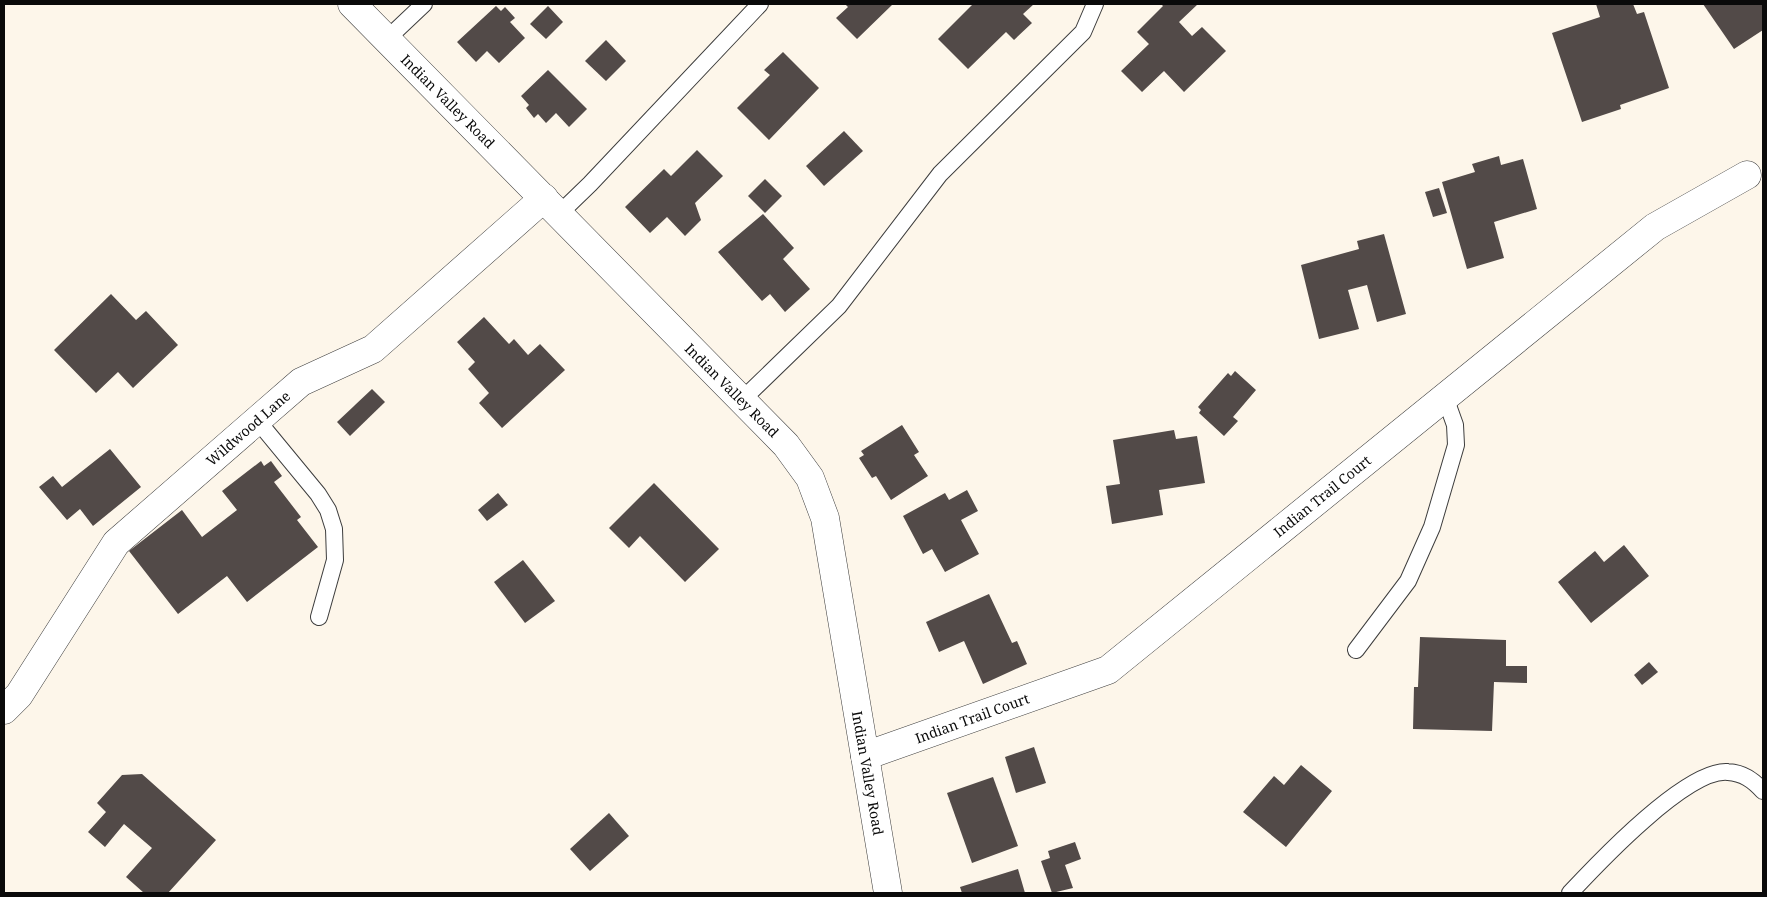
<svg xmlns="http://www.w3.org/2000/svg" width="1767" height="897" viewBox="0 0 1767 897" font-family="'Noto Serif',serif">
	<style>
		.building { fill: #524a48 }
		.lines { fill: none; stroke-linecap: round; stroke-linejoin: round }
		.lane-casing { stroke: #3d3d3d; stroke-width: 18 }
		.street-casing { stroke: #3d3d3d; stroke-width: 29 }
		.lane { stroke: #fff; stroke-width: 16 }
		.street { stroke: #fff; stroke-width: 28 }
		.labels { text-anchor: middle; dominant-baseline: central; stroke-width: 5; stroke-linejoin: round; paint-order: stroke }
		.street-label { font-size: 14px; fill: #0a0a0a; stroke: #fff }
	</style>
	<rect width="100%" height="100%" fill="#fdf6ea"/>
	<g class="building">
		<path d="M845,4h48l-36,35 -21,-21 12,-11z"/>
		<path d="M973,4h61l-11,10 9,9 -18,17 -8,-8 -38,37 -30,-30z"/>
		<path d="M1161,4h37l-19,18 13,14 10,-9 24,24 -42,41 -20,-21 -22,21 -21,-21 28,-27 -12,-12 26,-26z"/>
		<path d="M1596,4h37l4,10 7,-2 25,76 -49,17 1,4 -39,13 -30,-89 48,-16z"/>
		<path d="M1703,4h60v26l-29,19z"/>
		<path d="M496,6l5,5 4,-4 10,11 -5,4 15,16 -26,25 -12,-12 -11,11 -19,-20z"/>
		<path d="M548,6l15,16 -17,17 -16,-15z"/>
		<path d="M606,40l20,21 -20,20 -21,-20z"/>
		<path d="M783,52l36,36 -50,52 -32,-32 33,-33 -6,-5z"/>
		<path d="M548,70l39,39 -18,18 -13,-14 -10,10 -8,-9 -4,4 -8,-10 3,-3 -8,-9z"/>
		<path d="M844,131l19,20 -39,35 -18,-20z"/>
		<path d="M697,150l26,26 -28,27 6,17 -16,16 -18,-19 -17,16 -25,-26 39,-38 7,7z"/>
		<path d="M1499,156l2,9 22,-6 14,50 -43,13 10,36 -37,11 -25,-87 33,-10 -3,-8z"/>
		<path d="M765,179l17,17 -17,17 -17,-17z"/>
		<path d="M1439,188l8,25 -14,4 -8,-25z"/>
		<path d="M763,214l31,34 -11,11 27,30 -25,23 -15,-18 -8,7 -44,-49z"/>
		<path d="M1384,234l22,80 -29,8 -10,-37 -19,5 11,39 -40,10 -18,-74 58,-16 -2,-8z"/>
		<path d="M111,294l25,26 10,-9 32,34 -45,43 -15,-16 -22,21 -42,-43z"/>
		<path d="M484,317l25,27 5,-5 14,16 12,-11 25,26 -63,58 -23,-25 10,-10 -21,-24 7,-7 -18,-20z"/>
		<path d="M1235,371l21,19 -23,27 5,4 -14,15 -25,-23 2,-3 -3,-3 30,-34 3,3z"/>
		<path d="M372,389l13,13 -35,34 -13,-14z"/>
		<path d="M902,425l17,27 -5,3 14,21 -37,24 -15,-24 -4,2 -13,-20 5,-3 -3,-4z"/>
		<path d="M1174,430l2,9 21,-3 8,47 -46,7 4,25 -51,9 -6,-38 14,-2 -7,-44z"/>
		<path d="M110,449l31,38 -48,39 -13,-17 -13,11 -28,-33 14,-11 9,11z"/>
		<path d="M261,461l3,5 7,-5 11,15 -8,6 27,35 -4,3 21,27 -71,55 -20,-26 -49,38 -49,-63 53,-41 20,27 35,-27 -15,-19z"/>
		<path d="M654,483l65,66 -34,33 -45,-46 -11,12 -20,-20z"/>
		<path d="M967,490l11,21 -17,9 18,34 -34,18 -13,-23 -9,5 -20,-38 42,-23 4,7z"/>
		<path d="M498,493l10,12 -21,16 -9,-11z"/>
		<path d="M1624,545l25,31 -58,47 -33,-41 37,-31 9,11z"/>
		<path d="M523,560l32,41 -30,22 -31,-41z"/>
		<path d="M989,594l23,49 5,-2 10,23 -44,20 -19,-43 -25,11 -13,-30z"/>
		<path d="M1420,637l86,3v26h21v17l-33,-1 -2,49 -79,-2 1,-42h4z"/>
		<path d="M1649,662l9,10 -16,13 -8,-10z"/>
		<path d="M1034,747l12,36 -30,10 -11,-36z"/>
		<path d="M1301,765l31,26 -46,56 -43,-35 31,-36 10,9z"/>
		<path d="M142,774l74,66 -48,53h-24l-18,-16 26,-29 -28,-24 -19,23 -17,-15 18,-20 -9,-9 25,-28z"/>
		<path d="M993,777l25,69 -46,17 -25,-70z"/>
		<path d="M609,813l20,23 -39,35 -20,-22z"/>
		<path d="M1075,842l6,17 -16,6 8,23 -21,5 -11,-32 9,-3 -2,-7z"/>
		<path d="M1018,869l7,24h-63l-2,-6z"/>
	</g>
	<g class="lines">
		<defs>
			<g id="lane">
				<path d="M387,39l37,-35"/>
				<path d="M559,214l31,-30 170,-180"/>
				<path d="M742,400l97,-94 101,-132 143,-142 12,-28"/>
				<path d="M257,420l61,74 10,16 6,19 1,31 -16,57"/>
				<path d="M1356,650l52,-69 24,-54 24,-82 -1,-20 -10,-28"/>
				<path d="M1570,893c27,-29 117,-125 158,-121 15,1 25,8 35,19"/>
			</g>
			<g id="street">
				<path d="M352,4l434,441 24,33 15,40 63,375"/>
				<path d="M4,710l15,-15 97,-152 185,-161 72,-33 171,-151"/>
				<path d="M865,756l243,-86 547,-443 92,-52"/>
			</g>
		</defs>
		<use href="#lane" class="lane-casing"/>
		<use href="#street" class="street-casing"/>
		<use href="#lane" class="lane"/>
		<use href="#street" class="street"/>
	</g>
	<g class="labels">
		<g class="street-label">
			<text transform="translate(448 101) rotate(45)">Indian Valley Road</text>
			<text transform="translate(732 390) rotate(45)">Indian Valley Road</text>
			<text transform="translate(248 428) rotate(-41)">Wildwood Lane</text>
			<text transform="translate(1322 496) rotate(-39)">Indian Trail Court</text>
			<text transform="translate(972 718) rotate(-20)">Indian Trail Court</text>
			<text transform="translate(868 773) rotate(80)">Indian Valley Road</text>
		</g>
	</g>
	<rect width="1767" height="897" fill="none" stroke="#0a0a0a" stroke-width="10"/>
</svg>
